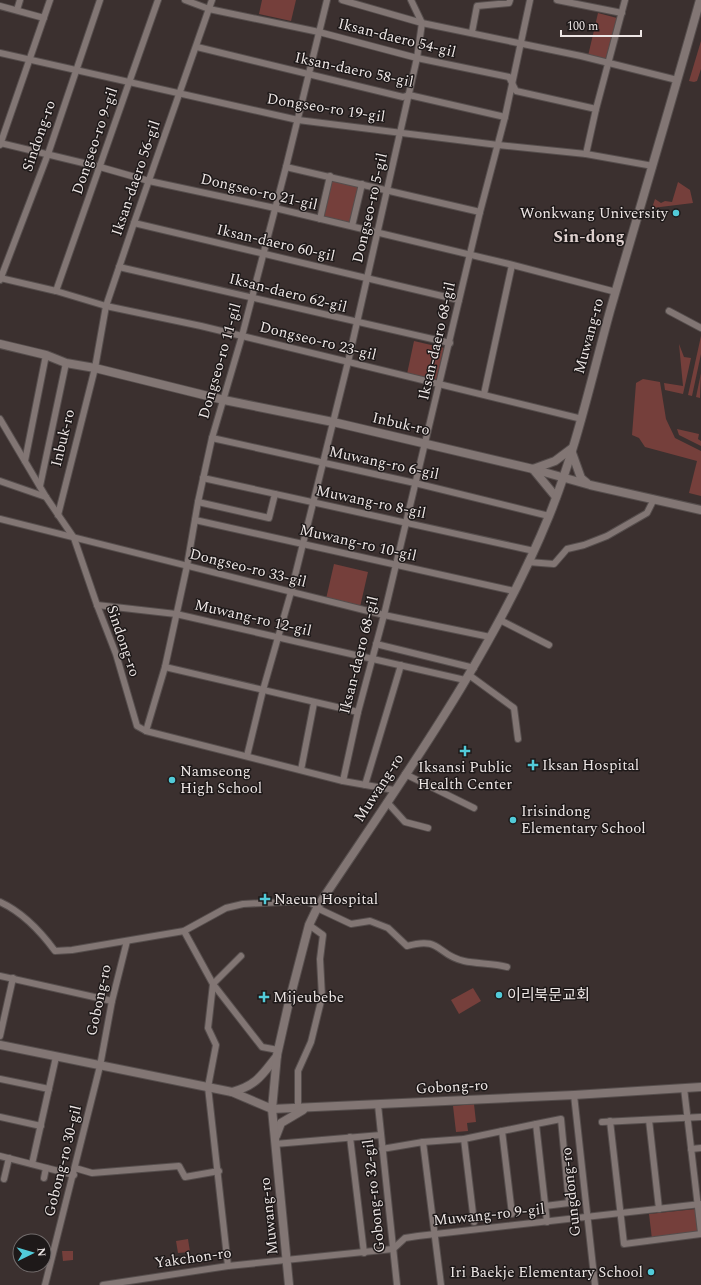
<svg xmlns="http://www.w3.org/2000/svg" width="701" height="1285" viewBox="0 0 701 1285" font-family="Spectral,'Noto Sans KR',serif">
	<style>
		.green { fill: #753f3b }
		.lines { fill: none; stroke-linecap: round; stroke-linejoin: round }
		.minor-casing { stroke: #564e4d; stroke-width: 8 }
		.tertiary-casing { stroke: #564e4d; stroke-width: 10 }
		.minor { stroke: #827674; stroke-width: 6 }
		.tertiary { stroke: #827674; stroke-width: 8 }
		.poi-dot { fill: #52cbd9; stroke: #1e1919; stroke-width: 1.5 }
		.labels { text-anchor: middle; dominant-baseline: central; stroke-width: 3; stroke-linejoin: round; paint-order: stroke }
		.street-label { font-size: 15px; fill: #ede6e5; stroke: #1e1919 }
		.poi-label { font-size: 15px; fill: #ede6e5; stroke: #1e1919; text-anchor: start }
		.quarter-label { font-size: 17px; font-weight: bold; fill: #ded0ce; stroke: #1e1919 }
	</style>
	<rect width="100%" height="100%" fill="#3b302f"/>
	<g class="green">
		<path d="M262,0h34l-5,21 -32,-7z"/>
		<path d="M598,13l19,5 -10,43 -19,-5z"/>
		<path d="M701,41v28l-4,12 -3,1 -5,-1z"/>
		<path d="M331,179l29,6 -10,39 -28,-6z"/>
		<path d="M678,182l12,8 3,13 -41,5 3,-9 6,4 4,-2 7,1z"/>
		<path d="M701,336v18l-9,42 -4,-1z"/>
		<path d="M414,341l30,7 -8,33 -29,-7z"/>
		<path d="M679,344l5,13 7,1 -8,36 -18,-4 -1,-7 19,3z"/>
		<path d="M701,373l-1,25 -4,-1z"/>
		<path d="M643,379l17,3 6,37 9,19 26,13v45l-12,-3 8,-32 -52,-14 -6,-9 -7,-3 4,-52z"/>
		<path d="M677,429l22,5 -1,5 3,2v5l-22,-11z"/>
		<path d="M334,564l34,8 -8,35 -34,-8z"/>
		<path d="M473,988l8,13 -22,13 -8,-14z"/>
		<path d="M474,1104l2,18 -9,1 1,8 -12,1 -3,-26z"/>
		<path d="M696,1209l3,25 -47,5 -3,-25z"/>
		<path d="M188,1239l2,13 -12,1 -2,-12z"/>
		<path d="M73,1251v9l-10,1 -1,-10z"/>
	</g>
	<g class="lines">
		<defs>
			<g id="minor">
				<path d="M185,0l24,9 110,23 98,26 92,19 7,14 80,18"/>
				<path d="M342,0l80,23 159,33 96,24"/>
				<path d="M557,0l65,13"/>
				<path d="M0,6l44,12"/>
				<path d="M17,10l3,-10"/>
				<path d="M472,32l5,-26 32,-3 1,-3"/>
				<path d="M197,47l206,50 6,-2 96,22"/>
				<path d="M0,53l298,67 200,25 88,9 67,12"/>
				<path d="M0,143l100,24 49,14 126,27 234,56 107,28"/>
				<path d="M0,145l50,-145"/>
				<path d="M586,154l10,-45 29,-109"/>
				<path d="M286,167l194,45"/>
				<path d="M320,219l10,-43"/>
				<path d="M134,223l325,77"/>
				<path d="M352,226l10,-42"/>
				<path d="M119,267l331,76"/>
				<path d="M0,278l56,13 50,15 95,20 381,93"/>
				<path d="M0,280l48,-126 52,-154"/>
				<path d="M56,291l102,-291"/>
				<path d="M669,311l32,17"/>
				<path d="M484,394l28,-129"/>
				<path d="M0,419l46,78 28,41 23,67 19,49 21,72 9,5 197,50 51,9"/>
				<path d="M212,438l203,45 134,33"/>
				<path d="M25,461l21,-106"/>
				<path d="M203,478l331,73"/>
				<path d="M0,481l46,16"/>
				<path d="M40,486l26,-123"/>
				<path d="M198,502l71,16 6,-24"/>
				<path d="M58,515l37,-147 11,-62 28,-83 78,-223"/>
				<path d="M0,519l384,96 106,22"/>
				<path d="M195,520l319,71"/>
				<path d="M528,562l26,2 13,-15 17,-4 23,-9 40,-23 7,-14"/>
				<path d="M97,605l79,9 289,66"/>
				<path d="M500,620l49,25"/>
				<path d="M376,644l98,24"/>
				<path d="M165,667l193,45"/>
				<path d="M469,675l45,33 4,31"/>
				<path d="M146,731l19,-64 22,-101 11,-64 14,-64 30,-102 44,-169 41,-167"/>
				<path d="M247,756l16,-66 28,-98 57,-230 69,-304 5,-35 -11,-23"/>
				<path d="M301,770l13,-67"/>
				<path d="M405,774l69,34"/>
				<path d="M343,781l15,-69 26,-97 96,-403 25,-95 25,-117"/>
				<path d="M365,785l36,-120"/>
				<path d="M387,802l18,20 23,6"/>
				<path d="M0,902c22,10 41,30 55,49l17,-1 112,-19 42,-23 17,-4 62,-3 13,5"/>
				<path d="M317,908l34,16 19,-3 18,7 19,18c35,-10 29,9 57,15 14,3 29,2 43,6"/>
				<path d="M184,931l29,53 49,63 16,3"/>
				<path d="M0,976l112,25"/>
				<path d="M0,1036l13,-58"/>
				<path d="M0,1079l49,10"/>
				<path d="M684,1088l17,145"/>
				<path d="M574,1095l21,190"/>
				<path d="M378,1105l19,180"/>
				<path d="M298,1109v-38l13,-29 11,-45 -2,-38 3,-24 -14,-10"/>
				<path d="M0,1117l41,9"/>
				<path d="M649,1120l10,89"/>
				<path d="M610,1121l14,123 77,-10"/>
				<path d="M602,1122l99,-5"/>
				<path d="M502,1131l10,83"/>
				<path d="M350,1137l14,116"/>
				<path d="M464,1139l10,83"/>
				<path d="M423,1142l41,-3 72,-15"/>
				<path d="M275,1144l106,-9"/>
				<path d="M382,1149l41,-7 18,143"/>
				<path d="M691,1149l10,-1"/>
				<path d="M0,1156l74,19"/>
				<path d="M32,1164l24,-107"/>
				<path d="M75,1168l17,5 87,-7 6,11 34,-6"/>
				<path d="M44,1178l2,-10"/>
				<path d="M4,1179l5,-21"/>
				<path d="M545,1206l24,-3 -8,-84 -25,5 11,98"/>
				<path d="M228,1266l-20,-179 8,-42 -8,-17 5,-44 28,-28"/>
				<path d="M45,1285l55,-219 12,-65 15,-60"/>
				<path d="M103,1285l125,-19 165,-17 12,-11 13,-2 283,-32"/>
			</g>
			<g id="tertiary">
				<path d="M0,344l46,11 20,8 29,5 129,32 109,22 200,47 57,16 111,25"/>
				<path d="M571,450l10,28 6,5"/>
				<path d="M533,469l22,-8 16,-12"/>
				<path d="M533,469l23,28"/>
				<path d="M0,1045l232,47 40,17 302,-14 127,-8"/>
				<path d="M232,1092c25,-7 30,-17 45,-36"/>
				<path d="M276,1136l5,-13 22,-13"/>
				<path d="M289,1285l-17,-176 5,-54 11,-49 21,-81 9,-19c83,-125 174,-250 231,-390 27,-66 42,-136 61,-205 30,-104 61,-207 90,-311"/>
			</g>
		</defs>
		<use href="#minor" class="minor-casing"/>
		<use href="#tertiary" class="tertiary-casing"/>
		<use href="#minor" class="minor"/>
		<use href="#tertiary" class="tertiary"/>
	</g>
	<g class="poi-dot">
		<circle cx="676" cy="213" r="4"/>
		<path d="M463 745h4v4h4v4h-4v4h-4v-4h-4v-4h4z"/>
		<path d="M531 759h4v4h4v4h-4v4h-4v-4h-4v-4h4z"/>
		<circle cx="172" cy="780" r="4"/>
		<circle cx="513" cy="820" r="4"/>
		<path d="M263 893h4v4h4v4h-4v4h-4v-4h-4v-4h4z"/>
		<circle cx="499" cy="995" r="4"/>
		<path d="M262 991h4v4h4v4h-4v4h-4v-4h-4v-4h4z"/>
		<circle cx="651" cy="1272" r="4"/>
	</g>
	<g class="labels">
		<g class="street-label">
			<text transform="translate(397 38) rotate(14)">Iksan-daero 54-gil</text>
			<text transform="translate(354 70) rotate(12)">Iksan-daero 58-gil</text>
			<text transform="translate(326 108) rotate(9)">Dongseo-ro 19-gil</text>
			<text transform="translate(39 136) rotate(-71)">Sindong-ro</text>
			<text transform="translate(95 141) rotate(-71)">Dongseo-ro 9-gil</text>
			<text transform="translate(136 178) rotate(-71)">Iksan-daero 56-gil</text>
			<text transform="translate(259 192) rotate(13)">Dongseo-ro 21-gil</text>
			<text transform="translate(370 208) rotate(-77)">Dongseo-ro 5-gil</text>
			<text transform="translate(276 243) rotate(13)">Iksan-daero 60-gil</text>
			<text transform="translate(288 293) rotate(14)">Iksan-daero 62-gil</text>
			<text transform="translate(589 336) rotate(-75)">Muwang-ro</text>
			<text transform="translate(318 341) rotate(14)">Dongseo-ro 23-gil</text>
			<text transform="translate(437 341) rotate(-77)">Iksan-daero 68-gil</text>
			<text transform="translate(220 361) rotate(-74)">Dongseo-ro 11-gil</text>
			<text transform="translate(401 424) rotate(13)">Inbuk-ro</text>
			<text transform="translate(63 438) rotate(-76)">Inbuk-ro</text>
			<text transform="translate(384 463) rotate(12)">Muwang-ro 6-gil</text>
			<text transform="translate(371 502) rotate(12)">Muwang-ro 8-gil</text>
			<text transform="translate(358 543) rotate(13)">Muwang-ro 10-gil</text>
			<text transform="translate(248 568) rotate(14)">Dongseo-ro 33-gil</text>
			<text transform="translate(253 618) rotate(13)">Muwang-ro 12-gil</text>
			<text transform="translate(123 641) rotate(71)">Sindong-ro</text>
			<text transform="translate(359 655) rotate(-76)">Iksan-daero 68-gil</text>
			<text transform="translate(379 788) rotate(-57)">Muwang-ro</text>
			<text transform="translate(99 1000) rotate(-78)">Gobong-ro</text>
			<text transform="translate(452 1087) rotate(-3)">Gobong-ro</text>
			<text transform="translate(63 1161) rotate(-76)">Gobong-ro 30-gil</text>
			<text transform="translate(571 1192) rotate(-96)">Gungdong-ro</text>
			<text transform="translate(374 1196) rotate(-96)">Gobong-ro 32-gil</text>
			<text transform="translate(489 1215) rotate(-6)">Muwang-ro 9-gil</text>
			<text transform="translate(269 1216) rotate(-96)">Muwang-ro</text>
			<text transform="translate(193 1258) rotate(-8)">Yakchon-ro</text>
		</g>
		<g class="poi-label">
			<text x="668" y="213" text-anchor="end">Wonkwang University</text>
			<text x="542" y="765">Iksan Hospital</text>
			<text x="465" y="767" text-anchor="middle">Iksansi Public<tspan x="465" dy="17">Health Center</tspan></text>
			<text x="180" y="771">Namseong<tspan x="180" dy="17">High School</tspan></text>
			<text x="521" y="811">Irisindong<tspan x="521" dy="17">Elementary School</tspan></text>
			<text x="274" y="899">Naeun Hospital</text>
			<text x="507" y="995">이리북문교회</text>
			<text x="273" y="997">Mijeubebe</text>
			<text x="643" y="1272" text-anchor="end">Iri Baekje Elementary School</text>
		</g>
		<g class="quarter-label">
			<text x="589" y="237">Sin-dong</text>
		</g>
	</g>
	<g transform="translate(32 1253) rotate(85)"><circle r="19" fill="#1e1919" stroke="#716b6b"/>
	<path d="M0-3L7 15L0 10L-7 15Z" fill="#52cbd9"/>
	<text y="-6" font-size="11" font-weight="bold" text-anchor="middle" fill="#ede6e5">N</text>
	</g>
	<path d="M561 30v6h80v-6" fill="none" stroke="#ede6e5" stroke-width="2"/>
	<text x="567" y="30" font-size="12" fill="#ede6e5" stroke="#1e1919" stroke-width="3" paint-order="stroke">100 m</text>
</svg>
